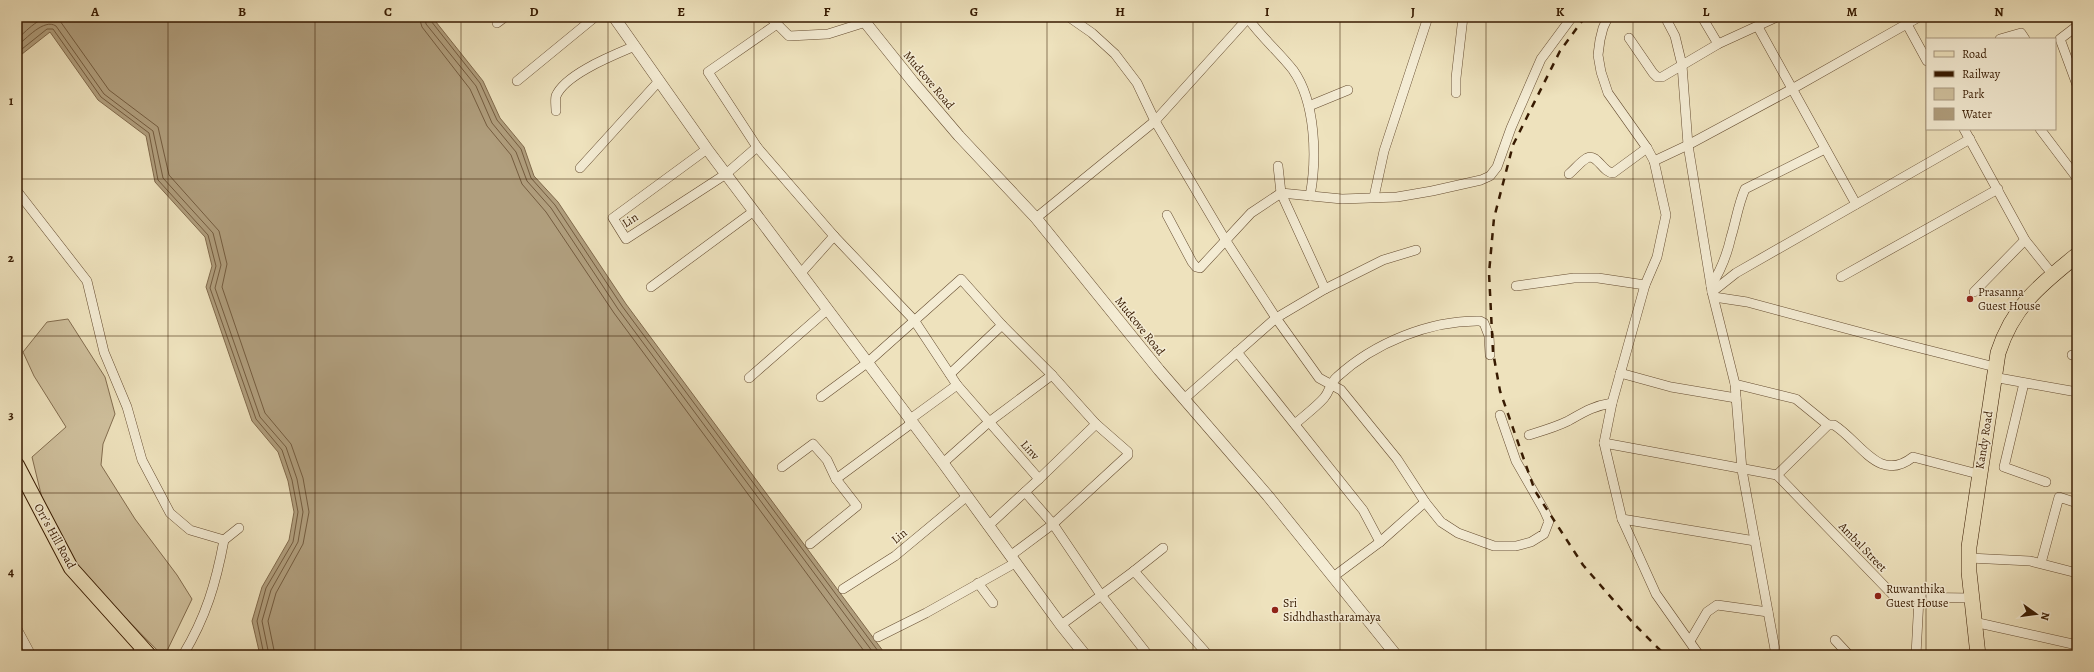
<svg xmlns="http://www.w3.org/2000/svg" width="2094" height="672" viewBox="0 0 2094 672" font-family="Alegreya,serif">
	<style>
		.green { fill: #cfc09d; stroke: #836d4f }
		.water { fill: #b09e7d; stroke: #80694b }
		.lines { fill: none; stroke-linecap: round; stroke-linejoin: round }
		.shore { stroke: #745c3f; stroke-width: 1 }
		.minor-casing { stroke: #654c30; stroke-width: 10 }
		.tertiary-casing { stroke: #654c30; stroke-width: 12 }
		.primary-casing { stroke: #371a01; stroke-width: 16 }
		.trunk-casing { stroke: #371a01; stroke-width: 16 }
		.minor { stroke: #f4ecd4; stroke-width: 9 }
		.tertiary { stroke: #f4ecd4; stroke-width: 11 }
		.primary { stroke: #eee2bd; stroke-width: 14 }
		.trunk { stroke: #eee2bd; stroke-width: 15 }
		.rail { stroke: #371a01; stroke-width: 2.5; stroke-dasharray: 7 7; stroke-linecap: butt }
		.grid { fill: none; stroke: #371a01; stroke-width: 1; stroke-opacity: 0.55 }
		.poi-dot { fill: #8f2418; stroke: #f4ecd4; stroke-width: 1.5 }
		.labels { text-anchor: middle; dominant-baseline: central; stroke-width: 3; stroke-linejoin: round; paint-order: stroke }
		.street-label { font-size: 12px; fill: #371a01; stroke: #f4ecd4 }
		.poi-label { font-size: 12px; fill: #371a01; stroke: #f4ecd4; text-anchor: start }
		.neatline { fill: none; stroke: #371a01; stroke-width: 1.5 }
		.grid-label { font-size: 13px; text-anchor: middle; font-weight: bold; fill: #371a01 }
	</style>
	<rect width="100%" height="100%" fill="#eee2bd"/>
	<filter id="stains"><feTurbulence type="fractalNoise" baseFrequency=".005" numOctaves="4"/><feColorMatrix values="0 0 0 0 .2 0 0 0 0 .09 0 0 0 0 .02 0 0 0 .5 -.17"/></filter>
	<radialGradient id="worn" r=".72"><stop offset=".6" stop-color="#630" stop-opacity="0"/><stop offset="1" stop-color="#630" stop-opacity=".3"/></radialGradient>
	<path class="green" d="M68,319l37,58 10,37 -12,30 -2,21 34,54 42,56 15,24 -27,56h-3l-67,-68 -45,-56 -18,-74 34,-30 -32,-51 -11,-24 24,-30z"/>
	<path class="water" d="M17,17h415l51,64 17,37 24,29 10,29 24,26 68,102 260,351h-626l-8,-34 10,-34 27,-47 5,-28 -6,-31 -10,-29 -26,-31 -46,-134 6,-21 -7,-29 -50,-55 -9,-46 -48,-36 -48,-68 -33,26z"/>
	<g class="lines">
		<g class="shore">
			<path d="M419,17l3,10 48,62 17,37 24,29 11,29 24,28 68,101 253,342"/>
			<path d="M425,17l1,7 50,62 16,37 24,29 11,29 24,27 67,101 257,346"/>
			<path d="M430,17l1,4 49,62 17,37 24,29 10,29 24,27 67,101 259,349"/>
			<path d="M17,39c12,-10 27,-29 43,-18l49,69 49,37 11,48 50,56 8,33 -5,23 43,126 26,31 12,34 6,34 -6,32 -27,49 -8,28 7,34"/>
			<path d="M17,46c9,-7 27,-28 39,-20l48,68 49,37 10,47 50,55 8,32 -6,23 45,129 26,30 11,32 6,33 -5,30 -27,48 -9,31 7,34"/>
			<path d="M17,53l30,-24h6l48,68 48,36 9,47 50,55 8,31 -6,22 46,131 26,31 10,30 6,32 -5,30 -27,46 -9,33 7,34"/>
		</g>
		<defs>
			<g id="minor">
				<path d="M770,17l19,19 39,-2 38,-12"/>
				<path d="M1069,17l23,16 23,21 22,29 18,38 71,120 50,77 43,60 22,12 56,69 28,43 16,20 17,11 36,13h22l15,-4 13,-8 5,-13 -5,-11 -28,-49 -16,-46"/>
				<path d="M1247,17c13,19 32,35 46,53 23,32 24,89 17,126"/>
				<path d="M1608,17l-5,11 -3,12 -2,15 3,17 7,21 39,55 7,13 12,54 -9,42 -12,28 -33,118 -8,40 18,76 34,75 43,61"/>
				<path d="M1665,17l10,19 7,29 6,80 24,147 23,92 7,86 34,185"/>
				<path d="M1702,17l16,27"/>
				<path d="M1903,17l24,44"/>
				<path d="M497,23l8,-6"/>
				<path d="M777,24l-69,48 49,75 77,89"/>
				<path d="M2077,26l-17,13 17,46"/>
				<path d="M1758,27l98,177"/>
				<path d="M1629,38l24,35 4,4h5l56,-33 59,-27"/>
				<path d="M2000,39l21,-6 4,6"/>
				<path d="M517,81l78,-64"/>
				<path d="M1456,93v-15l7,-61"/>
				<path d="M1309,106l39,-16"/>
				<path d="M556,111c0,-4 -1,-11 0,-15 9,-22 58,-41 79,-50"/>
				<path d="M1964,129l61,111 28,35"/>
				<path d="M2040,129l37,49"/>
				<path d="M707,149l-94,69 13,21 100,-65 31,-27"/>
				<path d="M1654,161l34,-16 104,-56 127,-72"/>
				<path d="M1278,166l3,27 44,96"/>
				<path d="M580,168l79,-87"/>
				<path d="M1569,174c6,-5 11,-12 18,-16 10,-5 16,15 26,15l34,-25"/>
				<path d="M17,191l70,90 17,71 23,55 15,53 28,53 20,17 34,10"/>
				<path d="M1374,197l10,-46 44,-134"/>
				<path d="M1167,215l25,47 4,5 4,1 51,-55 30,-20 61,6 55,-2 35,-6 49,-11 9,-4 7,-9 14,-39 30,-69 31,-42"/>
				<path d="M1036,218l119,-97 94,-104"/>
				<path d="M801,273l33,-37 80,84 43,65 82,94 -51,47"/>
				<path d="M1841,277l157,-88"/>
				<path d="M1516,286l58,-8h24l47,7"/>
				<path d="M1711,286c10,-16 16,-31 20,-49 5,-16 7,-32 14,-48l80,-40"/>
				<path d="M651,287l103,-76"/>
				<path d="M1712,292l24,-19 234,-134"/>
				<path d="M1974,292l51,-52"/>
				<path d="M1714,297l33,5 153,41 95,24"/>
				<path d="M1237,352l126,158 17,32"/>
				<path d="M2072,355l5,1"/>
				<path d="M1620,373l51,14 65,11"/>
				<path d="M950,374l52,-49"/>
				<path d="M1993,377l84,15"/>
				<path d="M749,378l79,-69"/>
				<path d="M2024,383l-20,84 42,15"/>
				<path d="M1735,384l61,15 32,26"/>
				<path d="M821,397l46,-34 94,-84 41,46 50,50 -63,47 -46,41"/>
				<path d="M1184,399l92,-81 49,-29 58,-29 33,-10"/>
				<path d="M909,420l48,-35"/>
				<path d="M1295,424c9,-8 21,-17 29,-26 6,-7 6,-15 13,-21 37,-34 93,-57 143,-56l4,2 5,13 1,19"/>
				<path d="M1529,435c13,-4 27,-8 39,-14 16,-9 25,-15 44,-18"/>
				<path d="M1604,443l173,32 51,-50h6c26,16 45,59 79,32l65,17"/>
				<path d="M782,467l31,-23 14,16 9,19 76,-56"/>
				<path d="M1777,475l118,122 77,1"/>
				<path d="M1039,479l57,-55 -44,-49"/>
				<path d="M1025,492l28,32 75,-69v-3l-32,-28"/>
				<path d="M1622,519l133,22"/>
				<path d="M810,544l47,-38 -21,-27"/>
				<path d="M1010,556l43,-32 48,71 47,60"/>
				<path d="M1969,558l61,3 47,12"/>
				<path d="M2041,563l18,-66 18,6"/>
				<path d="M1134,571l29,-23"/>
				<path d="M1333,577l47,-35 45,-40"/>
				<path d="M978,583l15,20"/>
				<path d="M843,589l52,-33 71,-59"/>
				<path d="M1974,622l103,23"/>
				<path d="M1061,625l73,-54 74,84"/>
				<path d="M17,629l14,26"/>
				<path d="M878,637l48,-24 89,-50"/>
				<path d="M1835,640l14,15"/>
				<path d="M1690,641l17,-29 10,-7 51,7"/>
				<path d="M134,655l9,-6"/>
				<path d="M183,655c23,-38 33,-72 41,-115l15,-12"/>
				<path d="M1916,655l3,-57"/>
			</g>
			<g id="tertiary">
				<path d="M614,17l93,132 236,314 118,162 24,30"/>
				<path d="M861,17l52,65 46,54 77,82 123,152 109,126 128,159"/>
			</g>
			<path id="primary" d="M17,465l54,103 78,87"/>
			<path id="trunk" d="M1978,655l-9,-83v-25l29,-194c15,-47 42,-68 79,-98"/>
		</defs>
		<use href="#minor" class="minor-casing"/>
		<use href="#tertiary" class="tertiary-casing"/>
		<use href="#primary" class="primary-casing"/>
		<use href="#trunk" class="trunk-casing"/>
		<use href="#minor" class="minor"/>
		<use href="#tertiary" class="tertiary"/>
		<use href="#primary" class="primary"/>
		<use href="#trunk" class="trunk"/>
		<path class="rail" d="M1585,17l-25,34 -47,94 -19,73 -5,55 4,79 7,39 35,100 48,74 51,59 31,31"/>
	</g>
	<path class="grid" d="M168,17v638M315,17v638M461,17v638M608,17v638M754,17v638M901,17v638M1047,17v638M1193,17v638M1340,17v638M1486,17v638M1633,17v638M1779,17v638M1926,17v638M17,179h2060M17,336h2060M17,493h2060"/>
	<g class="poi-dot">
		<circle cx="1970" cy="299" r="4"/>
		<circle cx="1878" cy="596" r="4"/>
		<circle cx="1275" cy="610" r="4"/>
	</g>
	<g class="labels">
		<g class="street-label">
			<text transform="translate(929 80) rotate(50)">Mudcove Road</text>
			<text transform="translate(630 220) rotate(-33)">Lin</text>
			<text transform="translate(1140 326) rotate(51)">Mudcove Road</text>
			<text transform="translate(1984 440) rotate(-81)">Kandy Road</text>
			<text transform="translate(1030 450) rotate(48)">Linv</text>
			<text transform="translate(55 536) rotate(61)">Orr’s Hill Road</text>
			<text transform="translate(899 536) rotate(-40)">Lin</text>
			<text transform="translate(1863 547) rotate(46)">Ambal Street</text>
		</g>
		<g class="poi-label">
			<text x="1978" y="292">Prasanna<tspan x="1978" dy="14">Guest House</tspan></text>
			<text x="1886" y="589">Ruwanthika<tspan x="1886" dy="14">Guest House</tspan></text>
			<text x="1283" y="603">Sri<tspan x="1283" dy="14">Sidhdhastharamaya</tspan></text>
		</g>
	</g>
	<rect width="2094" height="672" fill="none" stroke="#eee2bd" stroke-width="44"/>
	<rect x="1926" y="38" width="130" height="92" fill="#f4ecd4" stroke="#a89880"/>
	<rect x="1934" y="51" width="20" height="6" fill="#eee2bd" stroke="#a89880"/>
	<text x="1962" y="58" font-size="12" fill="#371a01">Road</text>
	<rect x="1934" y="71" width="20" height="6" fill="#371a01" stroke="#a89880"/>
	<text x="1962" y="78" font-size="12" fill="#371a01">Railway</text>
	<rect x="1934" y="88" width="20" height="12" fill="#cfc09d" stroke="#a89880"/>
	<text x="1962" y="98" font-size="12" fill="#371a01">Park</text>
	<rect x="1934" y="108" width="20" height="12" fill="#b09e7d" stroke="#a89880"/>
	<text x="1962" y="118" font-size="12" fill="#371a01">Water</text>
	<g transform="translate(2036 614) rotate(104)" stroke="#f4ecd4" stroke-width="3" paint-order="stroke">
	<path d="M0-3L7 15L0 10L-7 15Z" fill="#371a01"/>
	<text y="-6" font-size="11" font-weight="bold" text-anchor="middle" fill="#371a01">N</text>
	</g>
	<rect x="22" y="22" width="2050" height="628" class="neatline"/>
	<g class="grid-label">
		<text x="95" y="16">A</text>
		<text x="242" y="16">B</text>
		<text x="388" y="16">C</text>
		<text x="534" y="16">D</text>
		<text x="681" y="16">E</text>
		<text x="827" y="16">F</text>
		<text x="974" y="16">G</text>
		<text x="1120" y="16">H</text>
		<text x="1267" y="16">I</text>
		<text x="1413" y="16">J</text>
		<text x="1560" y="16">K</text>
		<text x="1706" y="16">L</text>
		<text x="1852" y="16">M</text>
		<text x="1999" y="16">N</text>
		<text x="11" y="105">1</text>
		<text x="11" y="262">2</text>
		<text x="11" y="419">3</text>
		<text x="11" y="576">4</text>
	</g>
	<rect width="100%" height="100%" filter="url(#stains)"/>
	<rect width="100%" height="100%" fill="url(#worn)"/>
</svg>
